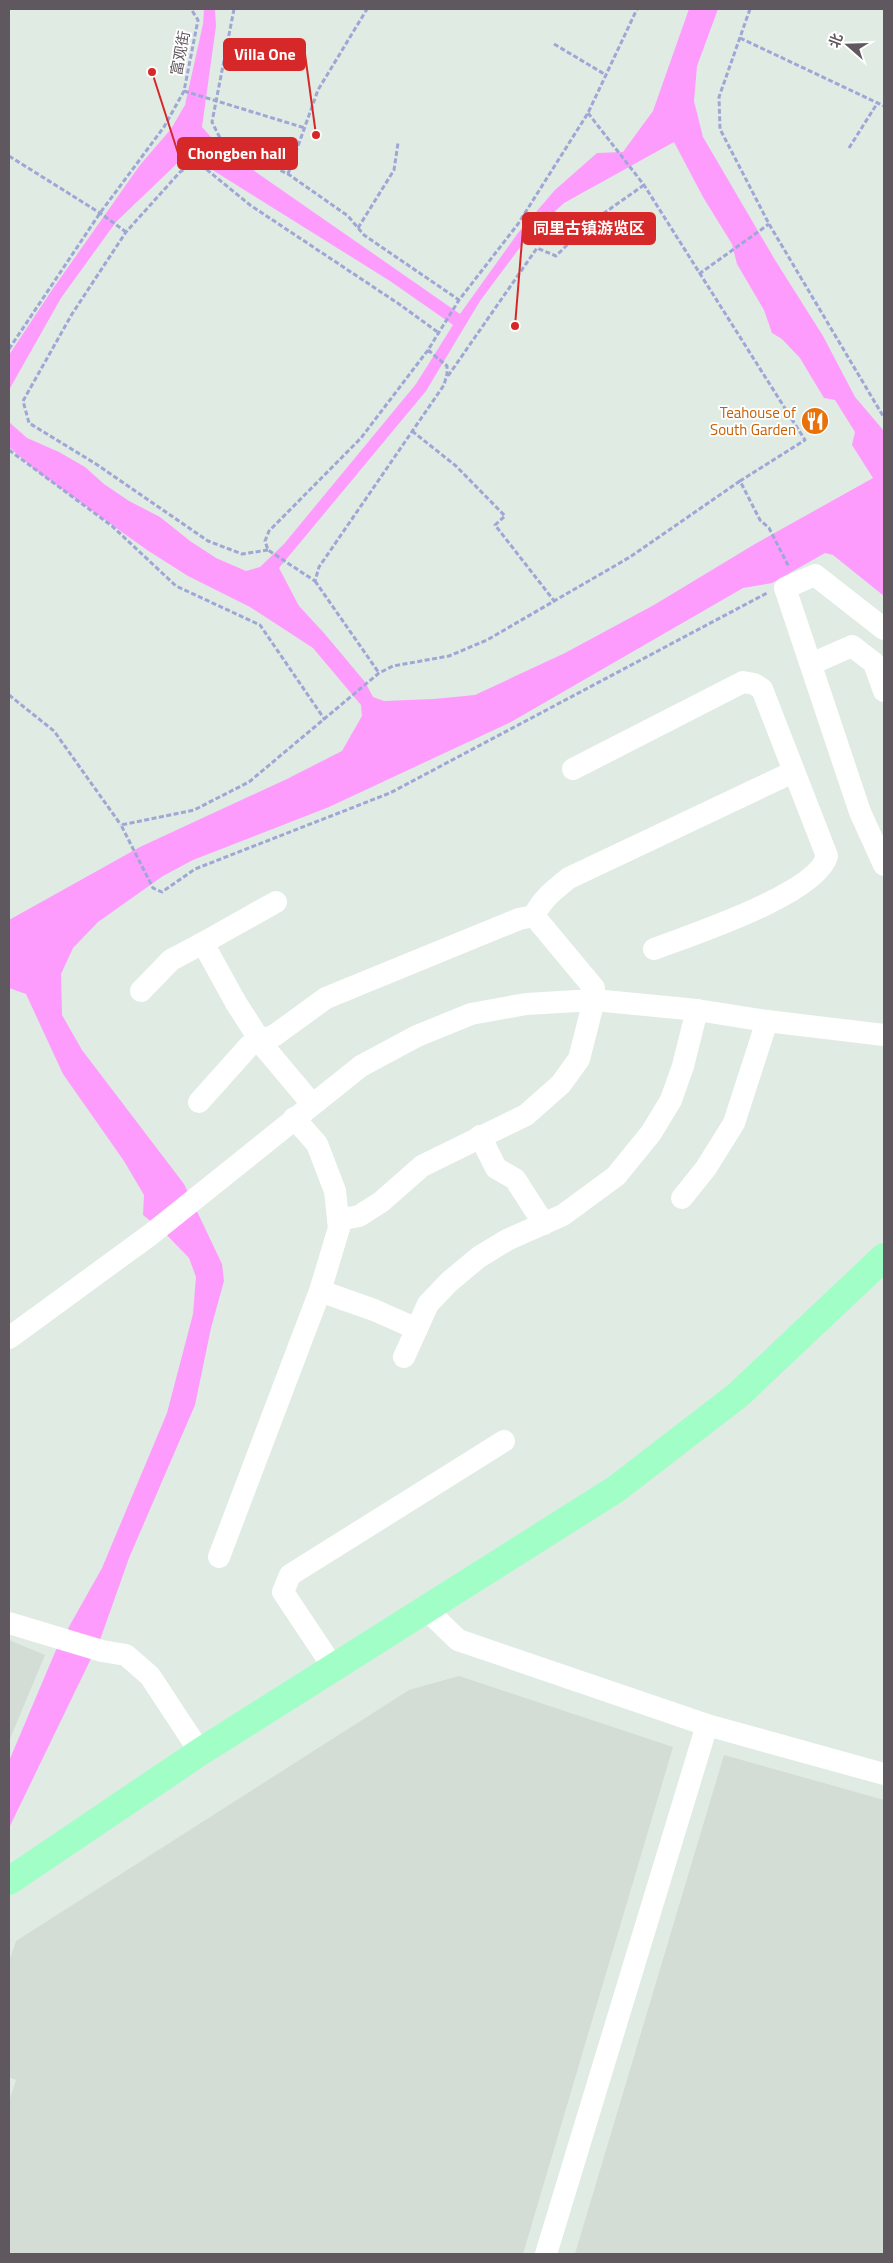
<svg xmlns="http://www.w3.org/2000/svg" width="893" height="2263" viewBox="0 0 893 2263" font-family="'Titillium Web','Noto Sans SC',sans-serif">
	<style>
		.industrial { fill: #d4dcd6 }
		.water { fill: #fe9cfd; fill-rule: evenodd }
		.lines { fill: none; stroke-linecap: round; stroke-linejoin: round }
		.path { stroke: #9ea7d5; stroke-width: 3; stroke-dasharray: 5 2.5; stroke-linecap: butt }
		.minor { stroke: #fff; stroke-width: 22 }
		.major { stroke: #a1fec7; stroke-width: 28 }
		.labels { text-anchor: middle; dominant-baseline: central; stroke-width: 4; stroke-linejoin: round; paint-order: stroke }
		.street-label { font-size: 15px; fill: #60585f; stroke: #fff }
		.food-label { font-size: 15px; fill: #c56008; stroke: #fff; text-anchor: end }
		.leader { fill: none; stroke: #d62828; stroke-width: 2 }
		.callout-dot { fill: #d62828; stroke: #fff; stroke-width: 2 }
		.callout { fill: #d62828; stroke: #d62828; stroke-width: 2 }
		.callout-label { font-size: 16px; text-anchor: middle; font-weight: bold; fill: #fff }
	</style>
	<rect width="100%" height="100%" fill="#dfebe3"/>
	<g class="industrial">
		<path d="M9,1640l36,15 -36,86z"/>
		<path d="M459,1676l214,71 -150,507h-514v-152l7,-22 -7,-3v-115l7,-21 393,-251z"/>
		<path d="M724,1755l160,45v454h-309z"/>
	</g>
	<path class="water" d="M204,9h11l1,17 -14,101 18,20 240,167 58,-81 37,-43 42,-37 26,-1 30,-41 36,-102h29l-21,57 -3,35 9,36 72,123 48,76 32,61 29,34v165l-51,-41 -8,-2 -53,30 -29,5 -232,134 -182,85 -136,53 -30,16 -65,46 -25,26 -12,26 1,41 20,35 102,134 38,80 2,17 -13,47 -16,77 -66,153 -29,82 -91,188v-67l47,-111 46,-82 65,-155 26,-99 3,-37 -7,-19 -26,-27 -20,-16 1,-20 -20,-34 -61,-87 -37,-80 -17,-6v-68l131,-73 147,-68 55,-28 20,-35 -1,-11 -48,-57 -63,-41 -62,-31 -41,-26 -113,-81 -25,-22v-25l18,16 32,14 26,15 19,17 25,17 31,16 30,24 26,17 30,13 14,-4 24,-23 132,-160 37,-59 -63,-44 -203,-127 -71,68 -55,76 -52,92v-35l43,-65 88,-125 31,-36 14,-24 18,-81zM674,142l29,55 29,47 5,20 27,46 8,23 10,6 18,19 24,40 11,2 20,32 -3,13 21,33 -118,66 -101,61 -89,48 -90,42 -41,4 -50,2 -11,-4 -8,-15 -41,-49 -25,-27 -20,-38 147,-177 54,-90 47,-63 37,-35z"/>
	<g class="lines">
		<g class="path">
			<path d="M234,9l-22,113 10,20 66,32 60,42 16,19 95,65"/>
			<path d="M750,9l-31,88 1,32 49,95 114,192 1,-1"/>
			<path d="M740,38l144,68"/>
			<path d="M554,44l52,31"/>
			<path d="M184,91l121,37"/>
			<path d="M588,113l56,72 161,255 -65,41 20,39 9,8 20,39"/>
			<path d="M849,148l29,-46"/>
			<path d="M9,156l91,57 26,19"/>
			<path d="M206,169l16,-27"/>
			<path d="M288,174l30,-84 49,-81"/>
			<path d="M358,228l36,-58 4,-27"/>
			<path d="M699,274l70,-50"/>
			<path d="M9,349l91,-136 64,-86 20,-36 14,-71 -7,-11"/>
			<path d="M428,350l19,16v8l-3,11 -125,182 -4,14 -47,-31 -3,-9 4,-10 92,-93 67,-88 31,-50 59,-76 70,-111 49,-104"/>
			<path d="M448,376l89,-128 19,8 31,-31 57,-40"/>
			<path d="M412,431l44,35 49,50 -10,9 60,77"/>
			<path d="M9,450l103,76 64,60 84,39 65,95"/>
			<path d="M740,481l-110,76 -143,83 -38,16 -56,10 -14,7 -130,109 -55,28 -73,15 32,63 9,4 33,-23 195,-76 377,-200"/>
			<path d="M268,550l-26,4 -34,-13 -112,-77 -67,-41 -6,-22 49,-87 54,-82 54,-60 9,-6 17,3 44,36 149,99 40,29"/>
			<path d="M315,581l64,92"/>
			<path d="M9,695l45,36 67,94"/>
		</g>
		<g class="minor">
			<path d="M884,629l-69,-54 -30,13 75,224 24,53"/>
			<path d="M811,664l41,-18 22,17 10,28"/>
			<path d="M573,769l170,-87 11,2 8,5 65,167c-10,38 -136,79 -173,93"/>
			<path d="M276,902l-73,41 33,60 29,45 47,56"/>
			<path d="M141,991l30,-31 32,-17"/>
			<path d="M199,1102l50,-56 26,-11 51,-37 193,-79 15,-3"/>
			<path d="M480,1136l16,32 19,11 29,45"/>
			<path d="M682,1198l24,-30 28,-45 33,-102"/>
			<path d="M338,1220l21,-4 22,-14 41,-36 104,-51 35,-31 18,-25 15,-59v-12l-60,-72c8,-17 21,-27 35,-38l224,-106"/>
			<path d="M320,1291l54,19 43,19"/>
			<path d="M9,1338l141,-103 211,-169 56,-30 54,-22 55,-10 68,-4 103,10 70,11 117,14"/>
			<path d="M404,1357l24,-53 21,-22 30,-25 28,-17 56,-25 53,-39 35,-43 20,-33 12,-34 14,-56"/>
			<path d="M219,1557l101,-266 19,-63 -4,-37 -18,-47 -23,-26"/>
			<path d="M425,1608l33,32 249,85 177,49"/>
			<path d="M9,1623l93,28 24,4 24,21 50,76"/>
			<path d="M333,1667l-50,-75 7,-17 214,-134"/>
			<path d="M546,2254l161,-529"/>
		</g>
		<path class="major" d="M9,1881l191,-129 416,-263 122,-94 146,-138"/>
	</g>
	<defs>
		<symbol id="restaurant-disc" viewBox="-11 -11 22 22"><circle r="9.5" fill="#e8710a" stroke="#fff"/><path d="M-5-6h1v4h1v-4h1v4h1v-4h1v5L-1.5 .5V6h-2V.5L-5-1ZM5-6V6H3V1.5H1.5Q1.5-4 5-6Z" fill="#fff"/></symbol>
	</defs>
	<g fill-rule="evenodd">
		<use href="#restaurant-disc" x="799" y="405" width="32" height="32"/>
	</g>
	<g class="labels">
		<g class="street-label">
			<text transform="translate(180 53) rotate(-79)">富观街</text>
		</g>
		<g class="food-label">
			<text x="796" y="412">Teahouse of<tspan x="796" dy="17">South Garden</tspan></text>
		</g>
	</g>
	<path class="leader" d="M316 135L305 54M152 72L178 153M515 326L523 228"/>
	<g class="callout-dot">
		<circle cx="316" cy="135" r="5"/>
		<circle cx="152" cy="72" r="5"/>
		<circle cx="515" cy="326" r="5"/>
	</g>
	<g class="callout">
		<rect x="224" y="39" width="81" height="31" rx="5"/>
		<rect x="178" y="138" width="119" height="31" rx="5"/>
		<rect x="523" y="213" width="132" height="31" rx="5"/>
	</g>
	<g class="callout-label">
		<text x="265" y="60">Villa One</text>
		<text x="237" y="159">Chongben hall</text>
		<text x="589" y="234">同里古镇游览区</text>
	</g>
	<rect width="893" height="2263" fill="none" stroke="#60585f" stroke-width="20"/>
	<g transform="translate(848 45) rotate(290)" stroke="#ffffff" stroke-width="4" paint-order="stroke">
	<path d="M0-4L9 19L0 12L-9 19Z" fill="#60585f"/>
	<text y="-8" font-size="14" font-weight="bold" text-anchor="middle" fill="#60585f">北</text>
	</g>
</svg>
